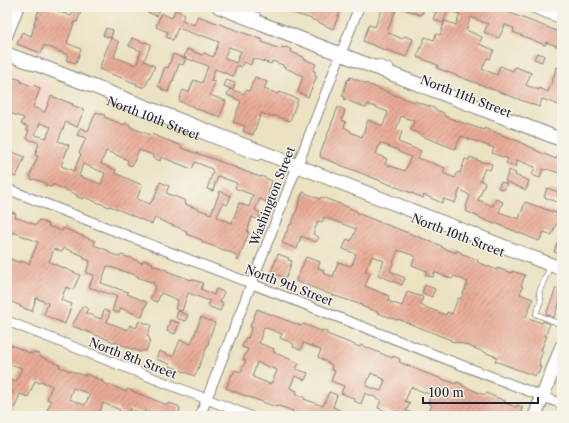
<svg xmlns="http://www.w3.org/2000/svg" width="569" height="423" viewBox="0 0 569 423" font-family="'Libre Caslon Text',serif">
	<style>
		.built { fill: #f7d1c6 }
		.building { fill: url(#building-hatch); fill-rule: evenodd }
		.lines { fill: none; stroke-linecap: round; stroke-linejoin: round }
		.service-casing { stroke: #86827e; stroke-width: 6 }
		.minor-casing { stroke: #86827e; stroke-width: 11 }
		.tertiary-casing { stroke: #86827e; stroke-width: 13 }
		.secondary-casing { stroke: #86827e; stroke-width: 15 }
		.service { stroke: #fff; stroke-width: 4.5 }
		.minor { stroke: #fff; stroke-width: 9 }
		.tertiary { stroke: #fff; stroke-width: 11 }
		.secondary { stroke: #fff; stroke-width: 13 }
		.labels { text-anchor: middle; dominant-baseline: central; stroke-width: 3; stroke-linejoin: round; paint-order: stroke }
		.street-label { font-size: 12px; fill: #22223b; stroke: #f7f3e8 }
	</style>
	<defs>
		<pattern id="building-hatch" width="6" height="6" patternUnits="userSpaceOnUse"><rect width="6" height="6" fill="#e9ab96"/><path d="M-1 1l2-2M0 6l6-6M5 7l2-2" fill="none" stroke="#bc8b7c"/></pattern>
	</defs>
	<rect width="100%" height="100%" fill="#f7f3e8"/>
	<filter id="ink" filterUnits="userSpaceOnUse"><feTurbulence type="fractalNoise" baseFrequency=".025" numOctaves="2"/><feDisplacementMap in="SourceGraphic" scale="8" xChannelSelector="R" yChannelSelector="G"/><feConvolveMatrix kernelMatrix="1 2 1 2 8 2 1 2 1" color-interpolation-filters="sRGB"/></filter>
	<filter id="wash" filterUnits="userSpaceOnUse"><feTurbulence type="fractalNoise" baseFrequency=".012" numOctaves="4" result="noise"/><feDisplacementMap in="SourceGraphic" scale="16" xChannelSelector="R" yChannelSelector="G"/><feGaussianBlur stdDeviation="0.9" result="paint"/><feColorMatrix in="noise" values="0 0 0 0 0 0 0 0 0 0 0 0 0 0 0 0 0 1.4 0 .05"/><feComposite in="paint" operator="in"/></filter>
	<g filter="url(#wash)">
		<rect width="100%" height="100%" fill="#eae2c1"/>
		<path class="built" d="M9,69l45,17 -9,24 -38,-14v-23z"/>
		<g id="blocks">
			<g class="building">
				<path d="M40,7h6l6,2 19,7 4,-9h8l-6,15 -2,-1 -8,22 14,6 -5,14 -10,-3 2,-5 -24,-10 -3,8 -24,-9 5,-12 9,4 4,-12h-1z"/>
				<path d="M149,7h12l-4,9 -10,-4z"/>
				<path d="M291,7h51l-9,22 -24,-11 -19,-6z"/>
				<path d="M383,7h14l-10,25 15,7 2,-3 9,3 -7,18 -19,-7v1l-24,-10 6,-16 6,2z"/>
				<path d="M400,7h94l68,26v13l-3,-1v2l-13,-5 -1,3 -32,-13 1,-4 -9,-3 -6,13 -15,-6 4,-8 -17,-7 -5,13 16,7 -3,7 15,6 -4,9 -3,-1 -5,11 15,6 3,-9 13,5 2,-4h1l15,6 -5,12 13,5v-2l9,4 9,-25 5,2v37l-20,-7 -3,8 -102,-39 1,-3 -21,-8 8,-20 9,3 2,-6 4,1 5,-14 11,4 4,-11 -12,-4 -5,13 -10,-4 3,-7 -11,-5 -3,7h-1l-1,1z"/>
				<path d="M175,10l10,4 -3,6 12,5 4,-9 65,24 -1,2 18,7 2,-2 3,1 1,-1 6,3 -1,2 13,5v2l12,5 -3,7 3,1 -2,4h3l-9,21 -10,-5 5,-16 -20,-9v-2l-11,-4 -1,3 -18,-6 -2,7 -7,-3 -3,5 -4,-2 -4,11 -18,-7 -4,12 4,1 -5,13 16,6 -6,16 -23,-8 -3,-2 -15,-6 4,-11 6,2 5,-12 8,3 6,-17 -15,-6v1l-9,-4 3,-8 15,6 2,-2 9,4 6,-15 -18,-7 -1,1 -22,-8 -5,12 -7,-3 2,-5 -12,-5 5,-14 11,5zM229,47l12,4 -5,12 -12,-5z"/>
				<path d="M106,28l7,2 -2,8 -8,-3z"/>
				<path d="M111,38l8,4 -5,15 22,8 5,-14 -12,-5 3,-8 13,5v-1l6,2 -7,17 11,5 -10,21h-3l-6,-2 1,-1 -38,-15z"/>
				<path d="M537,53l7,2 -2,7 -8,-3z"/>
				<path d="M173,54l13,5 -3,6 -4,-1 -6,17h-1l-4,11 -7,-3 1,-1 -4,-2 6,-17 2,-2 2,1z"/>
				<path d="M255,77l12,5 -3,7 14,5 1,-2 19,7 -8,22 -17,-6v2l-12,-4 -8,22 -10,-4 2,-5 -12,-4 8,-21 -14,-6 3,-6 14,5 2,-4 3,1z"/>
				<path d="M350,77l47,19 17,6 1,-1 19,7v1l10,4v2l3,2 19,7 18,6v-2l31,12 6,2v1l14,6v1l2,1 19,8 1,-3 5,2v16l-15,-5 -1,1 -3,-1 -3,9 -8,-3 3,-8 -18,-7 -2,7 -9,-4 2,-4 -16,-6 2,-5 -33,-12 -6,13 -33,-13v-1l-11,-5 3,-9 -13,-5 -5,14 6,2 -4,10 23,9 -3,7 27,10 -2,5 12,5 3,-6 2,1 5,-14 4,1 1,-3 15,6 1,-1 6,2 -2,6 -5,-2 -5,12 5,3 -7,17 15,6 3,-7 7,3 -4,10 20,7 6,-17 37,13v11l-6,-2 -4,11 -8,-3 -5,9 -44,-18v1l-8,-3 -21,-10 1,-3 -1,-1 4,-11 -10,-7 -5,14 -11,-4 -2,4 -18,-8 -1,3 -9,-4 -94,-37 1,-3h-1l18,-47 7,3 -3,10 4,2 -2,5 7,4 -1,1 12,5 6,-17 15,6 5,-14 -20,-8 -2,4 -22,-9 1,-2 -3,-1 1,-2 4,-14 1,-1 1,1zM380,143l18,7v1l3,2 10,4 -6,14 -20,-7 2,-5 -11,-5z"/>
				<path d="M15,78l6,2v2l11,4 1,-1 7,3 -1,1h1l-7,18 12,5 6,-16 22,8 -1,1 12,5 -7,17 -11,-5 -8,19 11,4 -8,21 13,5 7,-17 -2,-1 7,-15 -9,-3 3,-7 8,3 8,-19 9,3 -1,2 20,8 1,-2 5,2v2l20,8 1,-1 31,12 -1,2 35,12 44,17 1,-1 11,5 -4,12 2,1 -4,8 -6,-3 -5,11 6,3 -2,7 -7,-3 -5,15h2l-11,29 -3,-7 -33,-12v-2l-16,-6 1,-3 -18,-7 -14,-6 -3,6 -42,-18 -1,1 -25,-10 -1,2 -6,-2v-2l-22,-10h-3l-1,2 -6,-2 1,-2 -12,-4 -2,1 -2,-5 8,-19 -3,-1 4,-12 -13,-5 3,-8h-3l2,-3 -7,-3 3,-6 -17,-6v-19l6,-14h1zM40,123l11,4 -5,11 -11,-3zM139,150l14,5 -1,2 8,4 1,-4 31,12 3,-7 17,7v2l1,1 -6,17 6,2 5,-15 19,7 -2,5 18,7 -4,12 -10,-4 -7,20 -15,-6 6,-14 4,2 4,-9 -11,-5 -9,23 -26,-10 1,-3 -20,-8 3,-7 -9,-4 -6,17h-1l-3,5 -13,-5 5,-14 -27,-12 1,-3 -15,-6 5,-13 3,1 19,8 -1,4 5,2zM83,164l22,9 -4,11 -22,-8z"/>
				<path d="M226,80l9,3 -2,7 -9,-4z"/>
				<path d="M7,150l18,7 -9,20 -9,-3z"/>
				<path d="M509,170l7,3 -1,2 14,6 -3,9 -21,-9z"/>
				<path d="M501,182l6,2 -3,6 -6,-2z"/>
				<path d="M547,188l11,4v3l4,1v8l-18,-7z"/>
				<path d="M303,192l17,7 1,-2 22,8 15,7 -1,1 15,6 60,23 10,4 -1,1 15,6v-3l6,3v1l14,5 2,1 -1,2 20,8v-2l15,5v-2l13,4 -4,11h2l-3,8 13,5 -7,18 16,6 1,-2 7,3 -5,12h2l-6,14 2,1 -4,10 1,1 -1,4 2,1 -3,7 -2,-1 -1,3 -19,-7 -21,-8 2,-4 -39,-15v1l-7,-2v-1l-53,-21 -1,1 -19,-7v-1l-17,-6 1,-1 -27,-9 -39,-15 10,-24 14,5 -2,6 6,2 -1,3 10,4 5,-15 12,4 1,-1h1l4,-11 -13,-5 4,-10 4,2 5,-12 -32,-12 -2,5 -4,-1 -5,13 6,3 -3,5 -15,-6 -4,13 -15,-6 4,-11h1l3,-8 1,1 8,-21h-1zM398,250l17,6 -3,9 15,6 -2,4 8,2 1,-5 2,1 16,6 2,-3 14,6 -7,17 -3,-1 -6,16 -5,-2 -1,3 -26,-10 3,-8 -16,-5 -5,14 -12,-4v-1l-2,-1 1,-4 -24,-10 5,-13 -5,-2 7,-15 12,5 -6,14 24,10 3,-7 -15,-7z"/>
				<path d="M7,210l9,4 -1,3 21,8 3,-5 9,4v2l14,5 1,-3 22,9 10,4 -1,4 15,6v2l11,4 1,-2 10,3 11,5 1,-3 10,3 -1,2 15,5v1l24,9v-1l12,4 -2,6 13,6 2,-6 8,3 -4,9 3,2 -3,8 -12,-5 2,-5 -22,-8 -6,18 -7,-2 3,-9 -17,-7 -4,9 -7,-3 6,-13 -3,-2 1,-1 -17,-6 1,-1 -31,-10 -6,17 27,9 -1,2 20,8 -5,15 -21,-9 -2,5 -7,-2 5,-15 -14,-4 -14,-5 5,-12 -8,-2 4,-12 -7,-3 1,-2 -20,-8 -2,4 -8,-3 -5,13 31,13 -7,15 -7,-3 -5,13 11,4 -7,20 -21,-9 4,-12 -12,-5 -4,13 -12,-4 1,-1 -14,-6v-32l4,-9 9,4 1,-2 8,3 9,-22 -25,-10 -6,15z"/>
				<path d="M562,231v24l-8,-3z"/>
				<path d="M278,254l11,4 -1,2 4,1 -6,17 -15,-6z"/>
				<path d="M425,285l10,4 -3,8 -10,-4z"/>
				<path d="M556,288l6,3v5l-8,21h-1l-7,-3z"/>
				<path d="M83,306l5,2 -2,5 15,6 3,-9 6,2 -3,10 21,8 2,-5 6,3 3,-7 12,4 -4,11 2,1 1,4 -4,10 -4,-1 -1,2 -8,-3 -61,-23z"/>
				<path d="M257,309l44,17 2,-2 18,7 1,-1 5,2v2l33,13 1,-2 31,13 1,-2 7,3 -1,3 24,10 33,12 1,-2 6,3v1l19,8 3,1 1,-2 19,8v2l11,4 1,-2 5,2 -2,9h-93l5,-11 -4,-2 3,-8 -20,-8 -6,14 5,2 -4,8 12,4v1h-19l-21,-8 3,-8 -16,-7 -4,11 -7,-3 1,-2 -14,-6 3,-7 -13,-5 4,-10 -4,-2 1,-4 -14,-8 3,-7 -18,-7 -2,7 -8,-3 1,-3 -14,-6 2,-4 -18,-7 -5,16 15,6 -1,3 26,11 -3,6 12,4 -3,7 -10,-4 -5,12 7,3 -1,3 9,3 -1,2 19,7 6,-14 8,3 -4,12 8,4 -2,5h-36l-2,-1 -1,1 -7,-3v-2l-11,-4 -5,-1 -1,1 -38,-14 -12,-5 6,-14h1l2,-4 6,2 5,-12h-3l5,-11 -6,-2 4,-10 2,1 4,-11h-2l1,-3zM257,362l20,8 -5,13 -1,-1 -1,2 -17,-7v-2zM371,373l13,6 -1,1h2l-4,11 -15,-5z"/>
				<path d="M178,311l10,4 -3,6 -9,-3z"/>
				<path d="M201,317l14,6 -7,19h1l-14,34 -25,-10v-2l-14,-5 3,-8 14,6 7,-17 11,4z"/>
				<path d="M170,320l9,3 -4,11 -8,-3z"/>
				<path d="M11,345l21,9 1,-2 7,2 -1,2 21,9 -1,2 27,9v-2l17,7 -1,1 3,2 11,3 1,1 9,4 1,-3 38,15h1l2,1 1,-2 9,3 2,2 -2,8h-16l-17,-6 -1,4 -14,-5 -2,6 -9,-3 1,-2 -2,-1 -15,-6 -5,13h-15l-7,-3 -1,3h-20l-9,-3 5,-12 -4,-2 5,-13 -11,-5 -1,2 -5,-2 -7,16 -8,-3 -8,20 -5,-2v-8l6,-13 -6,-3v-9l9,3 6,-14 -15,-5v-8zM73,388l17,6 -5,11 -16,-6z"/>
			</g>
		</g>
	</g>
	<g filter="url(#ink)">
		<use href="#blocks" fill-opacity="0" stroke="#86827e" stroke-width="1"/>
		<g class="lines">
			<defs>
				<g id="service">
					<path d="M237,7l21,8"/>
					<path d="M374,64l4,-2 13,5"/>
					<path id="s1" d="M109,100l148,58 6,-3"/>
					<path d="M550,267l-11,25 2,8 -5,14 26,11"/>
				</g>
				<g id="minor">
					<path d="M7,189l555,215"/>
					<path d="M7,321l243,95"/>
					<path d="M200,416l159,-409"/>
				</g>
				<g id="tertiary">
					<path d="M533,7l29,11"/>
					<path d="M7,35l11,-28"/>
				</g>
				<g id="secondary">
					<path d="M219,7l343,133"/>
					<path d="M7,54l39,14 516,201"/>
					<path d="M535,416l27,-70"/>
				</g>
			</defs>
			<use href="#service" class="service-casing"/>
			<use href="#minor" class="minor-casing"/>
			<use href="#tertiary" class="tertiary-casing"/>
			<use href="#secondary" class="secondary-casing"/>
			<use href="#service" class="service"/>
			<use href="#minor" class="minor"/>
			<use href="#tertiary" class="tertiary"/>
			<use href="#secondary" class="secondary"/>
		</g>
	</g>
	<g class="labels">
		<g class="street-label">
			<text transform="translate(466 96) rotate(21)">North 11th Street</text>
			<text stroke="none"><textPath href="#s1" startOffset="48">North 10th Street</textPath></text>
			<text transform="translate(272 196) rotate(-69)">Washington Street</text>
			<text transform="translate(458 235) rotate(21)">North 10th Street</text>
			<text transform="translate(289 285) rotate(21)">North 9th Street</text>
			<text transform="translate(133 358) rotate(21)">North 8th Street</text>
		</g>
	</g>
	<rect width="569" height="423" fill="none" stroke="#f7f3e8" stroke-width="24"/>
	<path d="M423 397v6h115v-6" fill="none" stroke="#22223b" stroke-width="2"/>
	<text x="429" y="397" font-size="12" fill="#22223b" stroke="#f7f3e8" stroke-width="3" paint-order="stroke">100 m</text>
</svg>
